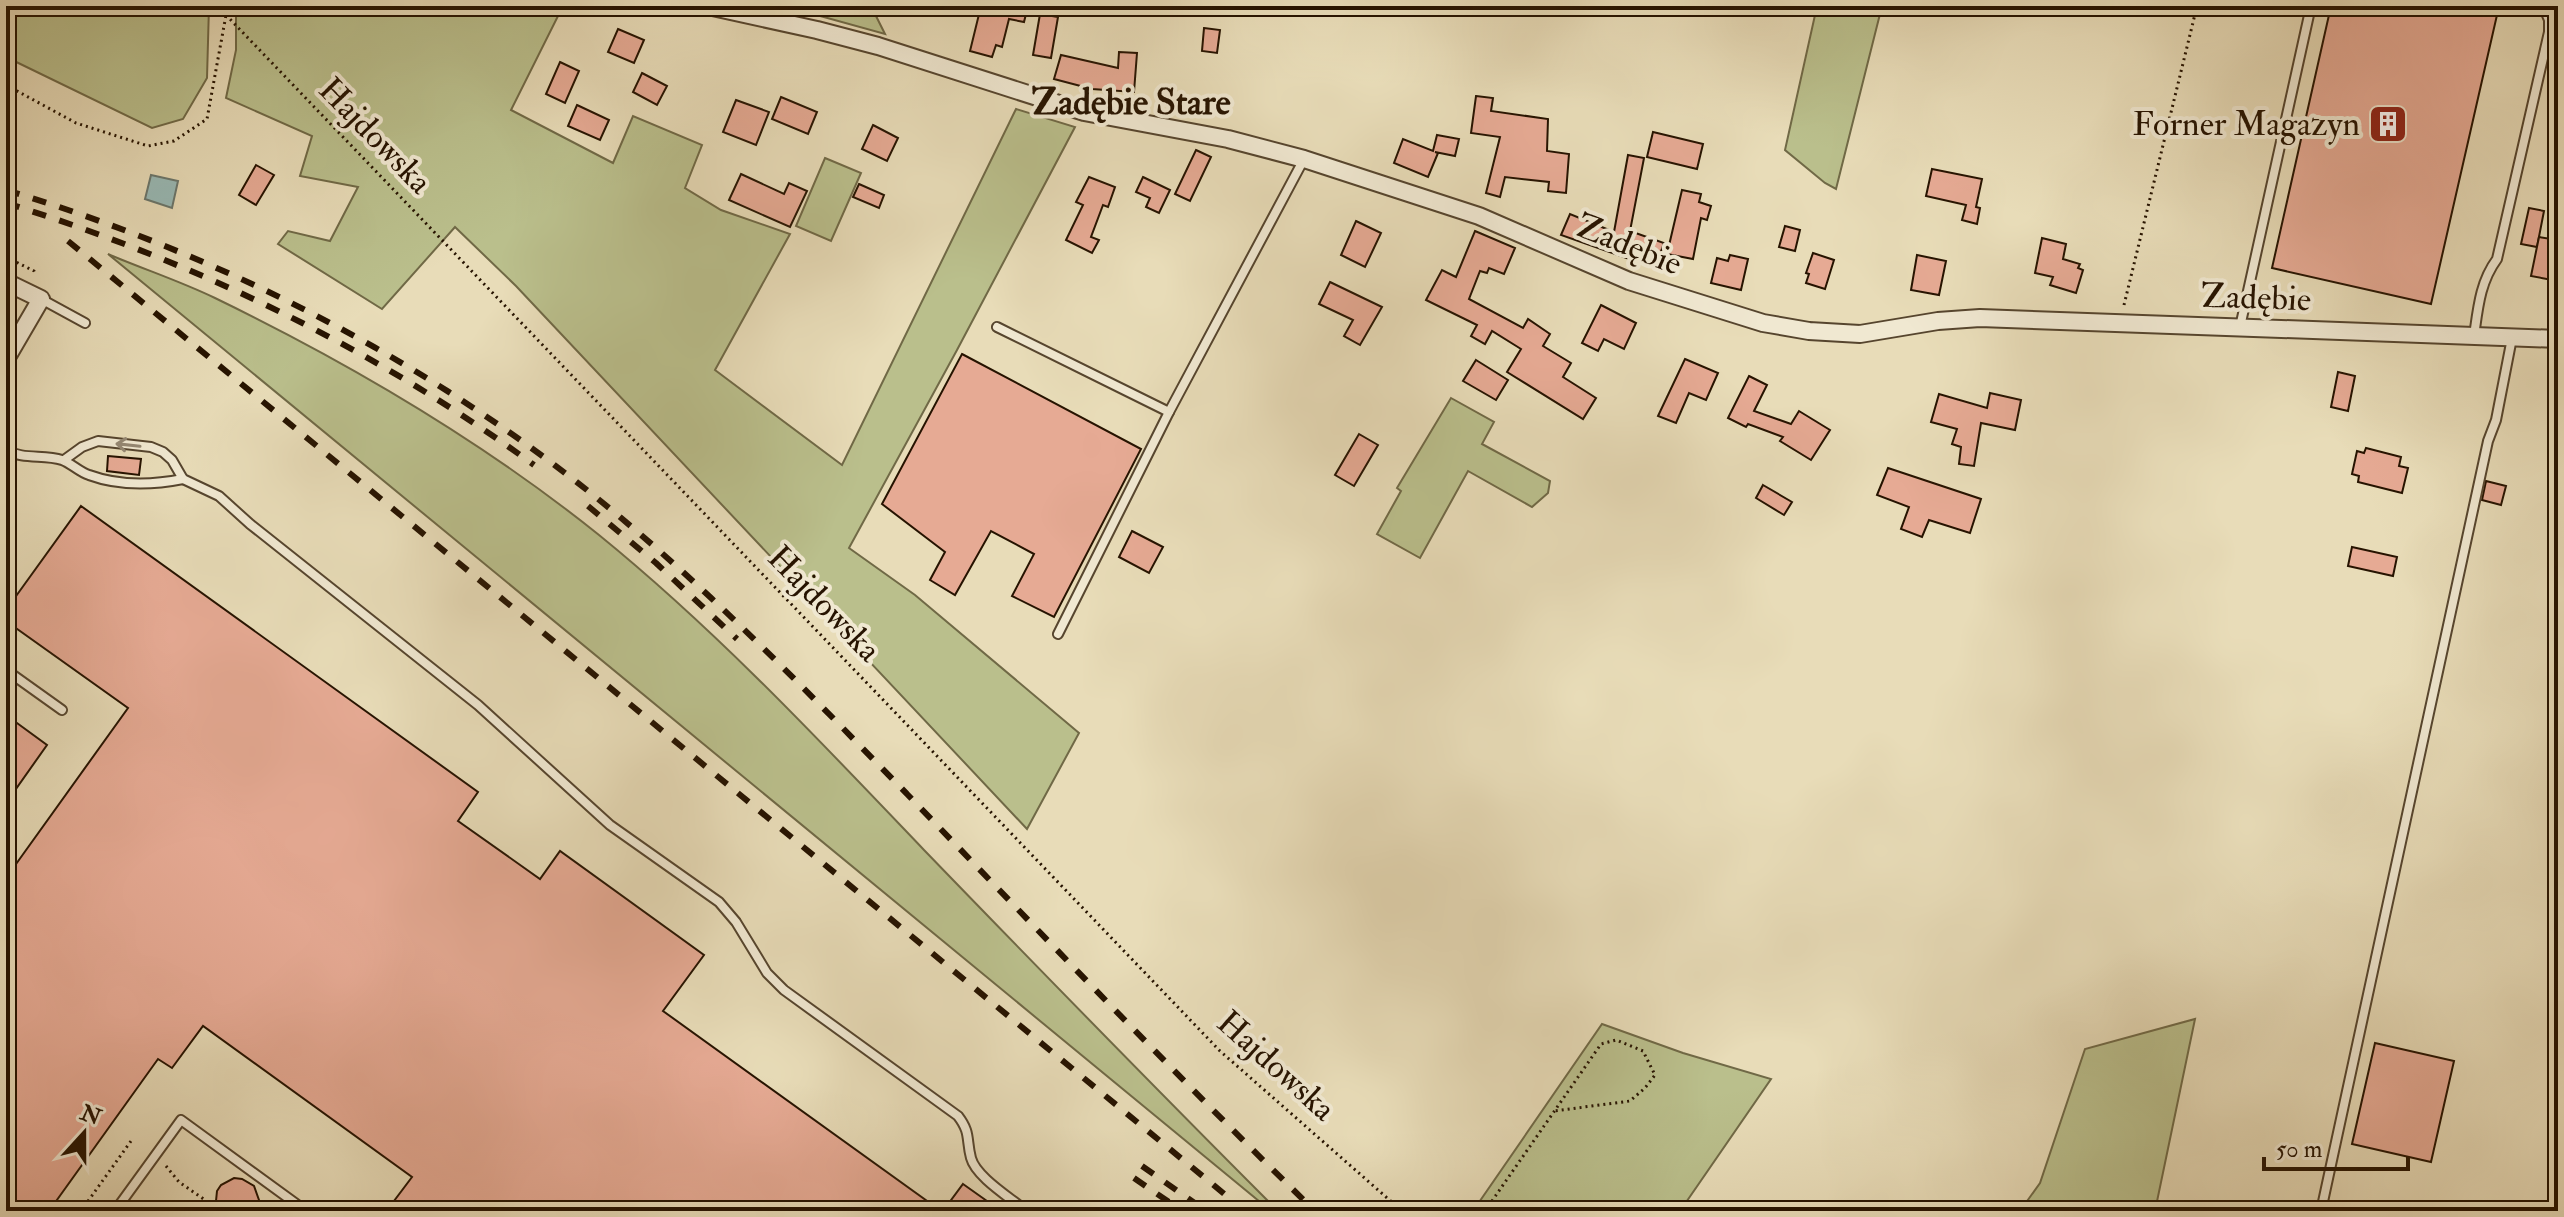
<svg xmlns="http://www.w3.org/2000/svg" width="2564" height="1217" viewBox="0 0 2564 1217" font-family="'IM FELL Double Pica',serif">
	<style>
		.green { fill: #babf8c; stroke: #706946; stroke-width: 2 }
		.water { fill: #99bab6; stroke: #6b776d; stroke-width: 2 }
		.building { fill: #e6aa94; stroke: #261300; stroke-width: 2 }
		.lines { fill: none; stroke-linecap: round; stroke-linejoin: round }
		.service-casing { stroke: #56452e; stroke-width: 12 }
		.minor-casing { stroke: #56452e; stroke-width: 20 }
		.path { stroke: #261300; stroke-width: 3; stroke-dasharray: 2 4; stroke-linecap: butt }
		.service { stroke: #f0e8d1; stroke-width: 8 }
		.minor { stroke: #f0e8d1; stroke-width: 16 }
		.rail { stroke: #261300; stroke-width: 6; stroke-dasharray: 14 14; stroke-linecap: butt }
		.oneway { stroke: #958873 }
		.labels { text-anchor: middle; dominant-baseline: central; stroke-width: 8; stroke-linejoin: round; paint-order: stroke }
		.poi-label { font-size: 34px; fill: #261300; stroke: #f0e8d1; text-anchor: end }
		.street-label { font-size: 34px; fill: #261300; stroke: #f0e8d1 }
		.neighbourhood-label { font-size: 36px; font-weight: bold; fill: #261300; stroke: #f0e8d1 }
	</style>
	<rect width="100%" height="100%" fill="#e8dcb8"/>
	<filter id="stains"><feTurbulence type="fractalNoise" baseFrequency=".0025" numOctaves="4"/><feColorMatrix values="0 0 0 0 .2 0 0 0 0 .09 0 0 0 0 .02 0 0 0 .5 -.17"/></filter>
	<radialGradient id="worn" r=".72"><stop offset=".6" stop-color="#630" stop-opacity="0"/><stop offset="1" stop-color="#630" stop-opacity=".3"/></radialGradient>
	<g class="green">
		<path d="M6,6h203l-2,72 -24,41 -31,9 -146,-71z"/>
		<path d="M236,6h327l-52,104 102,53 20,-47 69,29 -17,43 36,22 69,24 -75,136 127,95 174,-356 59,18 -118,223 -108,198 66,47 164,138 -52,96 -511,-543 -61,-59 -73,82 -104,-65 10,-13 42,10 28,-54 -58,-11 12,-40 -86,-38 10,-48z"/>
		<path d="M784,6h87l14,28z"/>
		<path d="M1817,6h65l-46,183 -11,-6 -40,-33z"/>
		<path d="M825,158l36,15 -30,68 -35,-15z"/>
		<path d="M108,254c35,15 72,27 107,44 134,65 267,143 384,237 117,95 221,206 325,315 117,121 235,242 354,361h-7z"/>
		<path d="M1451,398l43,24 -12,22 68,37 -2,12 -16,14 -64,-36 -48,87 -43,-24 24,-43 -4,-3z"/>
		<path d="M2195,1019l-40,192h-135l20,-28 45,-134z"/>
		<path d="M1602,1024l81,29 88,26 -91,132h-207z"/>
	</g>
	<path class="water" d="M151,175l27,6 -6,27 -27,-9z"/>
	<g class="building">
		<path d="M981,6h47l-4,16 -15,-3 -7,28 -6,-2 -4,12 -22,-6z"/>
		<path d="M2331,6h124l42,9 -66,289 -159,-36z"/>
		<path d="M1040,14l18,3 -7,41 -18,-3z"/>
		<path d="M1204,28l16,2 -3,23 -15,-2z"/>
		<path d="M618,29l26,11 -10,23 -26,-11z"/>
		<path d="M1119,52l18,1 -3,39 -42,-3 -38,-10 7,-24 57,13z"/>
		<path d="M560,62l19,9 -14,32 -19,-9z"/>
		<path d="M642,73l25,13 -10,19 -24,-13z"/>
		<path d="M1476,96l17,2 -2,13 57,8 -1,32 22,3 -3,39 -18,-2 1,-9 -44,-5 -5,20 -14,-4 14,-56 -29,-4z"/>
		<path d="M781,97l36,15 -9,22 -36,-15z"/>
		<path d="M736,100l33,12 -13,33 -33,-13z"/>
		<path d="M577,105l32,15 -9,20 -32,-14z"/>
		<path d="M873,125l25,13 -11,23 -25,-12z"/>
		<path d="M1653,132l50,12 -6,25 -50,-12z"/>
		<path d="M1437,135l22,4 -4,17 -20,-4 3,1 -10,24 -34,-14 9,-24 30,12z"/>
		<path d="M1196,150l15,7 -21,44 -15,-7z"/>
		<path d="M1628,155l16,3 -14,73 34,12 -9,25 -94,-33 9,-21 44,18z"/>
		<path d="M256,165l18,10 -18,30 -17,-10z"/>
		<path d="M1932,169l50,10 -6,28 4,1 -3,16 -15,-4 4,-15 -40,-9z"/>
		<path d="M741,174l43,20 5,-11 18,8 -17,36 -61,-27z"/>
		<path d="M1089,177l26,10 -7,20 -5,-2 -12,32 8,3 -7,13 -26,-13 17,-35 -7,-3z"/>
		<path d="M1143,177l27,13 -11,23 -13,-6 4,-9 -14,-6z"/>
		<path d="M859,184l25,11 -5,13 -26,-11z"/>
		<path d="M1682,190l19,4 -2,8 12,4 -4,14 -6,-2 -8,41 -26,-5z"/>
		<path d="M2529,208l15,3 -7,36 -16,-3z"/>
		<path d="M1356,221l25,12 -16,34 -24,-12z"/>
		<path d="M1785,226l15,4 -5,21 -16,-4z"/>
		<path d="M1475,231l40,17 -11,26 -15,-6 -2,5 -7,-2 -11,28 54,29 5,-9 22,15 -7,12 28,17 -8,14 33,21 -13,21 -76,-47 14,-23 -29,-18 -7,13 -14,-8 6,-11 -51,-25 16,-30 14,7z"/>
		<path d="M2539,237l19,3v41l-27,-5z"/>
		<path d="M2042,238l24,6 -3,15 17,5 -2,4 5,2 -7,23 -26,-8 3,-8 -18,-4z"/>
		<path d="M1813,253l21,7 -9,29 -19,-6 3,-9 -3,-1z"/>
		<path d="M1730,255l18,4 -7,31 -30,-7 6,-25 11,3z"/>
		<path d="M1917,255l29,6 -7,34 -28,-5z"/>
		<path d="M1330,282l52,25 -22,38 -16,-9 9,-16 -34,-16z"/>
		<path d="M1601,305l35,18 -12,26 -20,-10 -6,12 -16,-8z"/>
		<path d="M962,354l179,95 -87,168 -42,-21 22,-42 -43,-23 -36,64 -25,-15 15,-28 -63,-48z"/>
		<path d="M1685,359l33,14 -12,27 -17,-7 -13,30 -18,-7z"/>
		<path d="M1476,360l32,20 -12,20 -33,-19z"/>
		<path d="M2338,372l17,4 -7,35 -17,-4z"/>
		<path d="M1749,376l18,9 -13,26 37,13 8,-13 31,19 -19,30 -31,-19 3,-4 -35,-13 -2,3 -18,-9z"/>
		<path d="M1990,393l31,7 -6,30 -34,-7 -7,43 -15,-2 2,-17 -9,-3 5,-15 -26,-7 8,-28 48,14z"/>
		<path d="M1359,434l19,11 -24,41 -19,-11z"/>
		<path d="M2366,448l35,9 -2,9 9,2 -6,25 -44,-11 1,-6 -7,-2 5,-23 7,2z"/>
		<path d="M108,456l33,3 -2,16 -32,-4z"/>
		<path d="M1888,468l93,31 -11,34 -41,-13 -7,17 -21,-8 8,-22 -32,-12z"/>
		<path d="M2486,481l20,5 -5,19 -19,-5z"/>
		<path d="M1763,485l29,17 -8,13 -28,-17z"/>
		<path d="M81,506l397,286 -20,29 82,58 20,-28 144,104 -41,56 278,200h-541l-9,-6 21,-28 -209,-151 -31,42 -14,-9 -109,152h-36l-7,-5v-328l122,-170 -122,-87v-11z"/>
		<path d="M1132,531l31,16 -14,26 -30,-16z"/>
		<path d="M2352,547l45,10 -4,19 -45,-10z"/>
		<path d="M6,715l41,30 -41,58z"/>
		<path d="M2375,1043l79,18 -23,101 -79,-18z"/>
		<path d="M234,1178l8,1 12,7 5,14 -2,11h-42l2,-20 4,-6z"/>
		<path d="M963,1184l38,27h-58z"/>
	</g>
	<g class="lines">
		<defs>
			<g id="service">
				<path d="M41,299l44,24"/>
				<path d="M997,327l172,85"/>
				<path d="M2240,327l71,-321"/>
				<path d="M2474,336c4,-28 6,-54 23,-77l52,-227v-12l-6,-14"/>
				<path d="M6,450c17,10 38,4 56,10 9,3 17,12 27,15 30,11 64,10 94,4"/>
				<path d="M64,460l18,-13 16,-6 53,6 12,5 9,8 11,19 36,17 31,28 228,181 132,120 109,77 17,20 31,51 17,17 174,126c13,17 8,23 13,42 5,19 40,40 55,53"/>
				<path d="M1058,634l111,-222 135,-253"/>
				<path d="M6,670l56,40"/>
				<path d="M115,1211l66,-91 125,91"/>
				<path d="M2321,1211l167,-770 8,-21 16,-82"/>
			</g>
			<g id="minor">
				<path d="M708,6l109,24 61,16 206,66 144,27 76,20 175,57 150,65 134,42 46,8 51,3 78,-13 42,-3 578,21"/>
				<path d="M6,282l35,17 -35,60"/>
			</g>
		</defs>
		<use href="#service" class="service-casing"/>
		<use href="#minor" class="minor-casing"/>
		<g class="path">
			<path d="M226,15l994,1036 182,160"/>
			<path d="M6,85l70,38 72,23 26,-5 33,-22 19,-104"/>
			<path d="M6,257l28,14 2,4"/>
			<path d="M2124,305l73,-299"/>
			<path d="M166,1166l13,16 26,18"/>
			<path d="M81,1211l50,-70"/>
			<path d="M1485,1211l116,-167 15,-4 27,11 12,24 -10,13 -15,13 -76,10"/>
		</g>
		<use href="#service" class="service"/>
		<use href="#minor" class="minor"/>
		<g class="rail">
			<path d="M6,190c202,61 395,157 563,286 123,95 230,207 338,318 135,140 269,282 408,417"/>
			<path d="M6,203c189,59 368,145 528,262"/>
			<path d="M68,241l1177,970"/>
			<path d="M588,506l68,57 81,76"/>
			<path d="M1142,1166l64,45"/>
			<path d="M1134,1178l48,33"/>
		</g>
	</g>
	<defs><path id="oneway-shaft" d="M-6 0H5M1.5-3L5.5 0L1.5 3" fill="none" stroke-width="1.6" stroke-linecap="round" stroke-linejoin="round" transform="scale(2)"/></defs>
	<use class="oneway" href="#oneway-shaft" transform="translate(128 445) rotate(-174)"/>
	<defs>
		<symbol id="building-square" viewBox="-11 -11 22 22"><rect x="-9" y="-9" width="18" height="18" rx="4" fill="#8f2418" stroke="#f0e8d1"/><path d="M-4-6H4V6H1V3H-1V6H-4ZM-2.5-4.3h1.7v1.8h-1.7ZM.8-4.3h1.7v1.8H.8ZM-2.5-1h1.7V.8h-1.7ZM.8-1h1.7V.8H.8Z" fill="#fff"/></symbol>
	</defs>
	<g fill-rule="evenodd">
		<use href="#building-square" x="2366" y="102" width="44" height="44"/>
	</g>
	<g class="labels">
		<g class="poi-label">
			<text x="2360" y="124">Forner Magazyn</text>
		</g>
		<g class="street-label">
			<text transform="translate(375 136) rotate(46)">Hajdowska</text>
			<text transform="translate(1629 245) rotate(22)">Zadębie</text>
			<text transform="translate(2256 298) rotate(2)">Zadębie</text>
			<text transform="translate(824 604) rotate(46)">Hajdowska</text>
			<text transform="translate(1276 1066) rotate(42)">Hajdowska</text>
		</g>
		<g class="neighbourhood-label">
			<text x="1131" y="102">Zadębie Stare</text>
		</g>
	</g>
	<rect width="2564" height="1217" fill="none" stroke="#e8dcb8" stroke-width="32"/>
	<rect x="8" y="8" width="2548" height="1201" fill="none" stroke="#261300" stroke-width="4"/>
	<rect x="16" y="16" width="2532" height="1185" fill="none" stroke="#261300" stroke-width="2"/>
	<g transform="translate(84 1133) rotate(21)" stroke="#f0e8d1" stroke-width="6" paint-order="stroke">
	<path d="M0-6L14 30L0 20L-14 30Z" fill="#261300"/>
	<text y="-12" font-size="22" font-weight="bold" text-anchor="middle" fill="#261300">N</text>
	</g>
	<path d="M2264 1157v12h144v-12" fill="none" stroke="#261300" stroke-width="4"/>
	<text x="2276" y="1157" font-size="24" fill="#261300" stroke="#f0e8d1" stroke-width="6" paint-order="stroke">50 m</text>
	<rect width="100%" height="100%" filter="url(#stains)"/>
	<rect width="100%" height="100%" fill="url(#worn)"/>
</svg>
